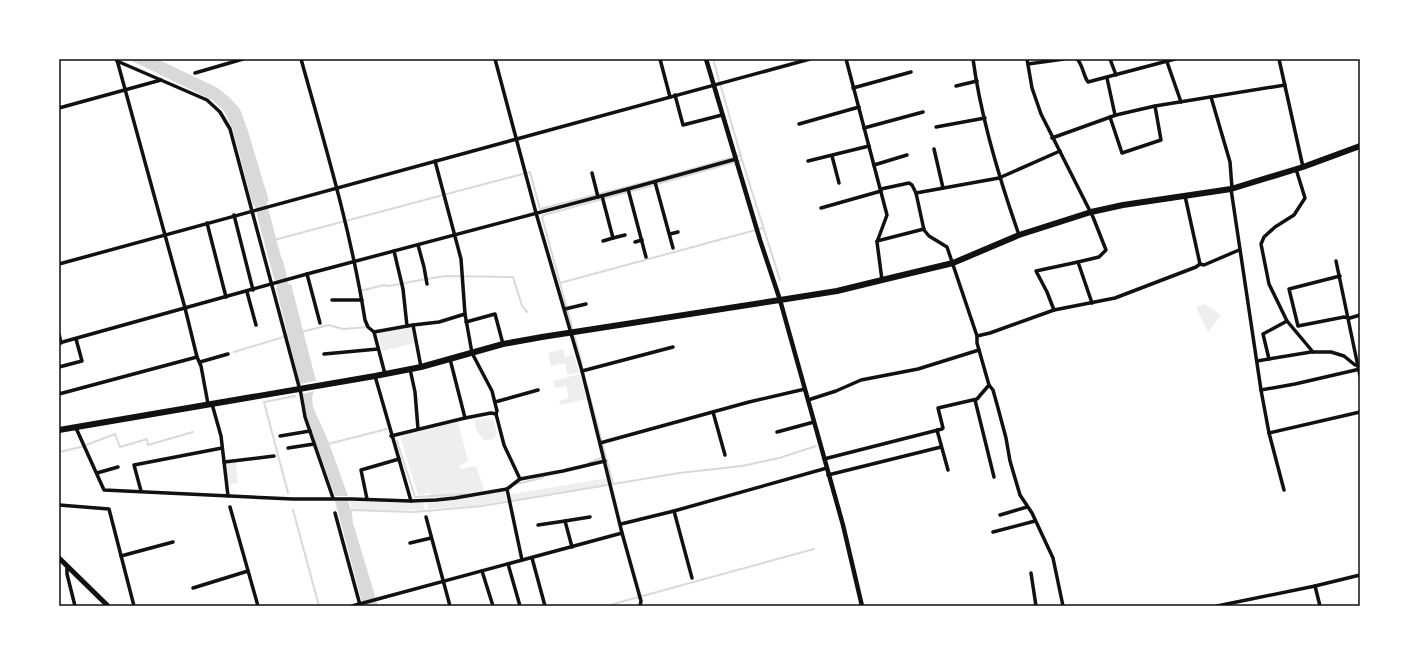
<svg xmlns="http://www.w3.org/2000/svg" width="1419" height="665" viewBox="0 0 1419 665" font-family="'Public Sans',sans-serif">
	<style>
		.green { fill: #eee }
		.water { fill: #d9d9d9 }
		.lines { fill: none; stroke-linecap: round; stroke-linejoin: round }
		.stream { stroke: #d9d9d9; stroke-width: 2 }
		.river { stroke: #d9d9d9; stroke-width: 12 }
		.minor { stroke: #111; stroke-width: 3.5 }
		.tertiary { stroke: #111; stroke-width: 4.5 }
		.secondary { stroke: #111; stroke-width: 5 }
		.trunk { stroke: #111; stroke-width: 6 }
		.neatline { fill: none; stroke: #111; stroke-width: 1.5 }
	</style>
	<rect width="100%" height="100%" fill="#fff"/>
	<g class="green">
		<path d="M1205,304l16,11 -13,17 -12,-25z"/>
		<path d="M411,327l4,16 -33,8 -4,-17z"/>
		<path d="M563,349l2,8 9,-2 5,17 -11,3 -3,-12 -14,3 -3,-13z"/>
		<path d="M580,374l6,25 -26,6 -1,-4 10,-3 -3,-12 -11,2 -2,-7z"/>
		<path d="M489,418l5,3 3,13 -4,5 -9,1 -8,-10 -1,-10z"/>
		<path d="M458,422l10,39 -8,5v3l16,-3 9,27 -54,6 -1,-6 -12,2 -18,-59z"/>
		<path d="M236,462l2,21 -11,2 -3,-22z"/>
		<path d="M607,478l2,6 -100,17 -1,-6z"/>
		<path d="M505,491l2,9 -26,5 -53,4 -1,-7 29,-2z"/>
		<path d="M349,501l74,2 2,7h-72z"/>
	</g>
	<g class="water">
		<path d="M128,59h29l59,28 13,10 11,12 8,22 21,70 -16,5 -20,-76 -9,-19 -12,-11z"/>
		<path d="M269,212l17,64 -12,3 -17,-64z"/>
		<path d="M291,284l25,97 -16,3 -24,-96z"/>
		<path d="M314,391l-2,6 1,10 16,36 19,53h-13l-29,-80 -3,-22z"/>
		<path d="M335,501h13l4,12 1,10 25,83h-15z"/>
	</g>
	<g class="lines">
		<g class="stream">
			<path d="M713,59l29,101 38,120"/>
			<path d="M274,240l256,-68 10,37 114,-29 87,-25"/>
			<path d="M560,283l203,-55"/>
			<path d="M360,291l24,-6 5,1 26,-5 30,-5 68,1 9,29 5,6"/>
			<path d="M301,332l28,-7 14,4 25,-2"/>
			<path d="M234,352l56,-17"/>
			<path d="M582,364l-40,-147 2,-2 117,-32 81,-23"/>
			<path d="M587,386l26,98"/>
			<path d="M397,441l18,56 51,-3"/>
			<path d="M328,444l59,-15"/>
			<path d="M59,452l22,-5 34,-13 5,13 27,-8 1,6 45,-13"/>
			<path d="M589,463l14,-6"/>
			<path d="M516,484l26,-6 3,-3"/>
			<path d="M288,493l-24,-91 31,-6"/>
			<path d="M293,510l26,96"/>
			<path d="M349,510l65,2 68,-6 197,-33 63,-7 37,-8 37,-12"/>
			<path d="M606,606l208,-57"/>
		</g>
		<g class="river">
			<path d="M257,189l10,40"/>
			<path d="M277,262l10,40"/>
		</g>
		<g class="minor">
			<path d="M301,59c24,86 50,172 64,261l3,7 6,5 11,42"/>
			<path d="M495,59l41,154 46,158 40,162 19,68 -1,5"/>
			<path d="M660,59l10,38"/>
			<path d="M846,59l41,156 -10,27 5,38"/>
			<path d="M973,59c8,60 26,119 46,176"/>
			<path d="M1027,59l5,29 9,26 52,103 13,33 -7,7 -21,5 14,41"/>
			<path d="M1077,59c6,6 6,16 11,23l87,-23"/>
			<path d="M1110,59l6,16"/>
			<path d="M1166,59l15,43"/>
			<path d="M1279,59l24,108"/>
			<path d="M117,60l68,248 12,49 4,9 7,38"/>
			<path d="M117,61l90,39 13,12 10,17 71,265 4,23 28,81"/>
			<path d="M1028,64l36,-5"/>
			<path d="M195,73l48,-14"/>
			<path d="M1107,78l8,37"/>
			<path d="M956,86l21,-5"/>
			<path d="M853,88l58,-16"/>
			<path d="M675,95l8,30 39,-10"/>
			<path d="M1211,97l19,65 2,26"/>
			<path d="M59,108l102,-28"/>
			<path d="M1110,117l12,36 39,-13 -6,-34"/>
			<path d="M799,124l60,-17"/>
			<path d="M936,127l49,-9"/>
			<path d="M864,128l59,-16"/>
			<path d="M1052,138l64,-23 39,-9 130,-21"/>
			<path d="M934,149l9,39"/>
			<path d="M832,156l7,27"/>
			<path d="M435,161l26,98 4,55"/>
			<path d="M808,161l61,-15"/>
			<path d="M874,165l33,-10"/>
			<path d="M1296,169l9,29 -11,17 -19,12 -11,10 -3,7 8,40 18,37 26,31"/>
			<path d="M592,173l6,24"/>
			<path d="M655,182l18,66"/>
			<path d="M628,189l18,68"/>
			<path d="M881,189l28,-6 3,2 4,8 8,37 5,6 18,11 30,89v7l12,42 4,5 5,18 8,30 4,23 10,34 12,18 21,45 10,48"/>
			<path d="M1231,189l30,201 8,43 15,57"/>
			<path d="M916,193l83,-15 61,-27"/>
			<path d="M602,196l11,42 -10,3"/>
			<path d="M1185,196l15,68"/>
			<path d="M821,208l60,-17"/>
			<path d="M234,215l19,75"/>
			<path d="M207,223l19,74"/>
			<path d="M670,234l8,-2"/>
			<path d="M613,238l12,-3"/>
			<path d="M877,241l47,-12"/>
			<path d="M635,242l7,-2"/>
			<path d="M418,245l6,22 3,17"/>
			<path d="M394,251l9,38 4,37"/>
			<path d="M1336,261l24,115"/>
			<path d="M59,264l751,-205"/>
			<path d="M307,274l13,49"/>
			<path d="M1340,276l-51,13 9,37 46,-9 6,1 10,-3"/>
			<path d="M247,292l9,33"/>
			<path d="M332,300h30"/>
			<path d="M565,309l21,-5"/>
			<path d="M1054,310l-7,-18 -11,-21 42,-9"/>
			<path d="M466,322l29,-8 8,30"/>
			<path d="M413,325l8,42"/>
			<path d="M374,332l39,-7 26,-3 26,-8 7,39 20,38 5,20 -1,3"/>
			<path d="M59,334l2,9"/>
			<path d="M977,336l13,-3 64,-23 61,-12 81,-31 4,-3 4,1 35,-15"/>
			<path d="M59,343l248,-69 321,-85 108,-30"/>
			<path d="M324,354l54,-5"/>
			<path d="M450,359l15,59"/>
			<path d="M1269,359l-6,-25 24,-13"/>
			<path d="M1257,361l54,-9h20l13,4 11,9h3"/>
			<path d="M200,362l28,-8"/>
			<path d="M59,367l23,-6 -6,-22"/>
			<path d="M410,369l5,23 3,37"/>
			<path d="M582,371l91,-24"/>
			<path d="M375,376l36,125"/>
			<path d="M1261,390l34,-6 65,-15"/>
			<path d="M59,394l138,-37"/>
			<path d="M808,400l28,-9 25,-11 57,-11 61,-19"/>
			<path d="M975,400l19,77"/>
			<path d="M495,402l43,-12"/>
			<path d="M212,404l9,32 7,60"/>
			<path d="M713,412l12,43"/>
			<path d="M76,428l28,62 189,9h59l59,2 25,-1 19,-2 52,-9 13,-10 43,-8 42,-10"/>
			<path d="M937,430l11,40"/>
			<path d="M777,432l37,-10"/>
			<path d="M1269,433l91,-21"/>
			<path d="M280,436l30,-5"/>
			<path d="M391,436l74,-18 26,-5 5,1 8,31 16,34"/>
			<path d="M600,443l149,-41 56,-13"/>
			<path d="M288,448l26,-4"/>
			<path d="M824,459l118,-30 1,-1 -5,-20 39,-9 12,-14"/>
			<path d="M224,462l50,-6"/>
			<path d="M97,473l21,-6"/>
			<path d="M828,475l113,-28"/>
			<path d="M507,489l15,71"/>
			<path d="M141,491l-7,-26 88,-17"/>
			<path d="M367,499l-6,-29 38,-11"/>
			<path d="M59,505l50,4 25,97"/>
			<path d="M230,507l28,99"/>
			<path d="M674,511l18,67"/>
			<path d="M335,513l25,92"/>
			<path d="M1000,515l27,-8"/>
			<path d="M426,517l24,89"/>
			<path d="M565,521l25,-4"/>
			<path d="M621,524l53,-13 153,-43"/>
			<path d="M538,525l27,-4 7,26"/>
			<path d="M993,532l42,-11"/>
			<path d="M410,543l21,-5"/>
			<path d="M121,556l52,-14"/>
			<path d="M532,558l13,48"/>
			<path d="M508,564l12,42"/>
			<path d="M67,566v8l8,32"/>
			<path d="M482,571l11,35"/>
			<path d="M1031,573l5,33h-2"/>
			<path d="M1315,586l5,20"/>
			<path d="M193,588l55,-17"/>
			<path d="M352,606l270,-73"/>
			<path d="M1217,606l98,-20 45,-11"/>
		</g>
		<path class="tertiary" d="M706,59l54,181 20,60 63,225 19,81"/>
		<path class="secondary" d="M59,558l49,48"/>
		<path class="trunk" d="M59,430l316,-54 46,-9 82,-23 39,-7 238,-37 57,-9 45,-11 71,-17 66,-28 72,-23 32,-7 108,-16 72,-22 57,-21"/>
	</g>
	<rect width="1419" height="665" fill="none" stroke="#ffffff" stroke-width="120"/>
	<rect x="60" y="60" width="1299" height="545" class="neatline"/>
</svg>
